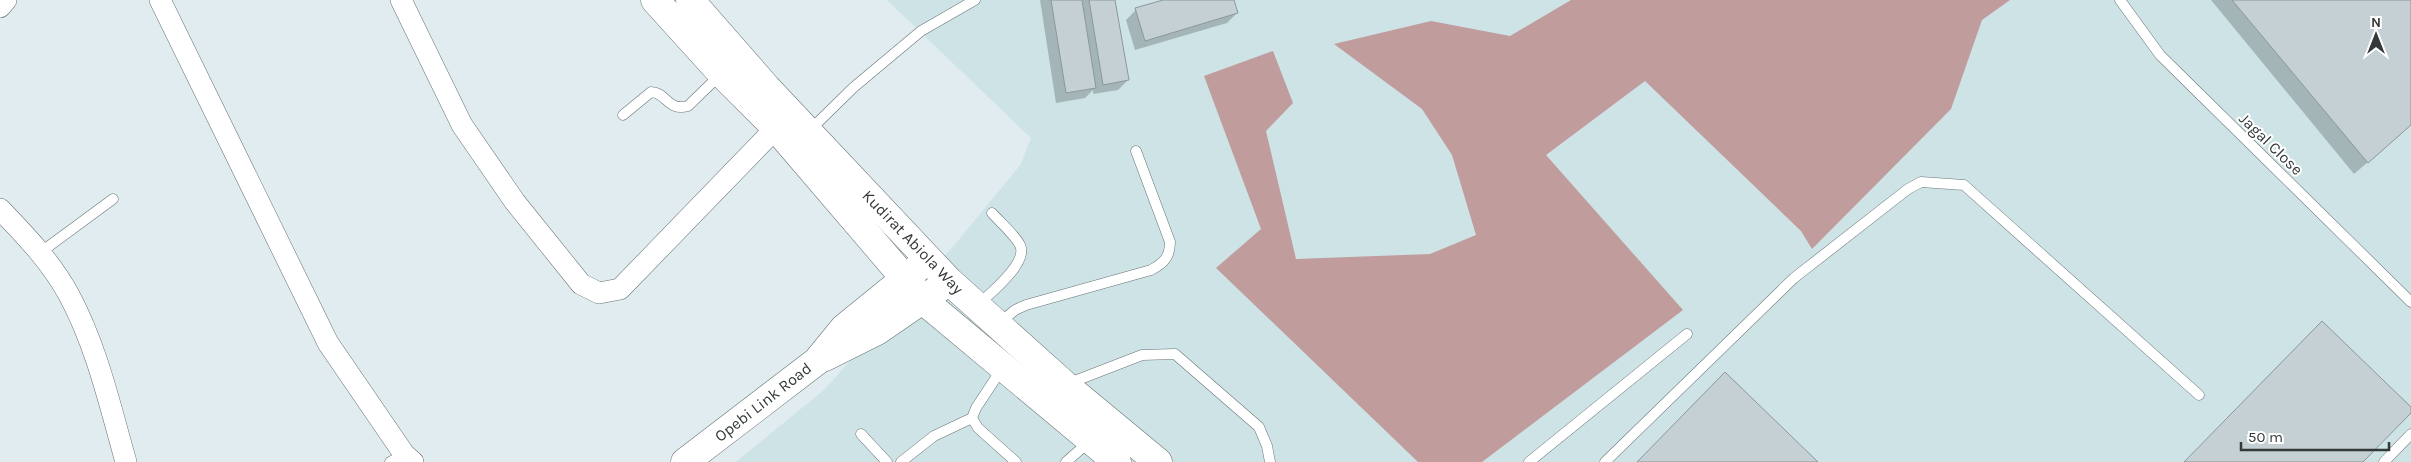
<svg xmlns="http://www.w3.org/2000/svg" width="2411" height="462" viewBox="0 0 2411 462" font-family="Karla,sans-serif">
	<style>
		.built { fill: #cde3e6 }
		.forest { fill: #c19c9d }
		.shadow { fill: #0003 }
		.building { fill: #c4d0d3; stroke: #8c9799 }
		.lines { fill: none; stroke-linecap: round; stroke-linejoin: round }
		.service-casing { stroke: #687376; stroke-width: 11 }
		.minor-casing { stroke: #687376; stroke-width: 22 }
		.secondary-casing { stroke: #687376; stroke-width: 29 }
		.service { stroke: #fff; stroke-width: 10 }
		.minor { stroke: #fff; stroke-width: 21 }
		.secondary { stroke: #fff; stroke-width: 28 }
		.labels { text-anchor: middle; dominant-baseline: central; stroke-width: 4; stroke-linejoin: round; paint-order: stroke }
		.street-label { font-size: 16px; fill: #34393a; stroke: #fff }
	</style>
	<rect width="100%" height="100%" fill="#e0ecef"/>
	<path class="built" d="M887,0h1524v462h-1675l89,-73 132,-147 64,-78 10,-26z"/>
	<path class="forest" d="M1571,0h439l-28,20 -31,89 -139,140 -11,-18 -156,-150 -99,74 137,155 -201,152h-64l-202,-194 45,-39 -57,-153 69,-25 20,52 -27,28 30,128 134,-5 46,-19 -24,-80 -30,-46 -88,-65 97,-23 79,15z"/>
	<g class="shadow">
		<path d="M1040,0h74l14,80 -10,10 -25,4v-4l-8,8 -29,5z"/>
		<path d="M1167,0h66l4,13 -10,10 -92,27 -9,-30 10,-10z"/>
		<path d="M2211,0h200v125l-57,49z"/>
	</g>
	<g class="building">
		<path d="M1051,0h31l14,88 -30,5z"/>
		<path d="M1089,0h26l14,80 -26,5z"/>
		<path d="M1163,0h71l4,13 -93,28 -10,-33z"/>
		<path d="M2232,0h179v125l-43,38z"/>
		<path d="M2322,321l89,86v6l-48,49h-179z"/>
		<path d="M1725,372l93,90h-181z"/>
	</g>
	<g class="lines">
		<defs>
			<g id="service">
				<path d="M2120,0l40,55 251,247"/>
				<path d="M623,115l28,-23c15,0 17,20 37,14l33,-32"/>
				<path d="M809,131l45,-44 67,-56 54,-31"/>
				<path d="M41,252l72,-53"/>
				<path d="M978,305c11,-11 51,-42 42,-60 -6,-11 -19,-22 -28,-32"/>
				<path d="M998,324l17,-14 11,-5 125,-35c13,-7 19,-13 19,-28l-34,-91"/>
				<path d="M1003,367l-27,41 -4,10 6,10 38,34"/>
				<path d="M1067,384l75,-29 33,-1 84,73 8,19 3,16"/>
				<path d="M861,434l26,28"/>
				<path d="M390,462l14,-8"/>
				<path d="M901,462l33,-26 38,-18"/>
				<path d="M1066,462l24,-21"/>
				<path d="M1529,462l158,-128"/>
				<path d="M1605,462l189,-184 114,-89 13,-7 43,3 235,210"/>
				<path d="M2384,462l27,-28"/>
			</g>
			<g id="minor">
				<path d="M160,0l168,343 76,111 9,8"/>
				<path d="M401,0l61,125 53,77 66,82 18,9 21,-4 156,-161"/>
				<path d="M0,7l6,-7"/>
				<path d="M0,209c26,27 51,53 69,86 28,52 41,111 57,167"/>
			</g>
			<g id="secondary">
				<path d="M655,0l67,74 54,54 148,173 193,161"/>
				<path d="M690,0l77,88 182,193 116,104 93,77"/>
				<path d="M825,357l52,-26 61,-42"/>
				<path d="M685,462l132,-101 27,-33 75,-61"/>
			</g>
		</defs>
		<use href="#service" class="service-casing"/>
		<use href="#minor" class="minor-casing"/>
		<use href="#secondary" class="secondary-casing"/>
		<use href="#service" class="service"/>
		<use href="#minor" class="minor"/>
		<use href="#secondary" class="secondary"/>
	</g>
	<g class="labels">
		<g class="street-label">
			<text transform="translate(2271 144) rotate(44)">Jagal Close</text>
			<text transform="translate(913 242) rotate(46)">Kudirat Abiola Way</text>
			<text transform="translate(763 402) rotate(-38)">Opebi Link Road</text>
		</g>
	</g>
	<g transform="translate(2376 35)" stroke="#ffffff" stroke-width="4" paint-order="stroke">
	<path d="M0-4L9 19L0 12L-9 19Z" fill="#34393a"/>
	<text y="-8" font-size="14" font-weight="bold" text-anchor="middle" fill="#34393a">N</text>
	</g>
	<path d="M2241 442v8h148v-8" fill="none" stroke="#34393a" stroke-width="2.5"/>
	<text x="2248" y="442" font-size="15" fill="#34393a" stroke="#ffffff" stroke-width="4" paint-order="stroke">50 m</text>
</svg>
